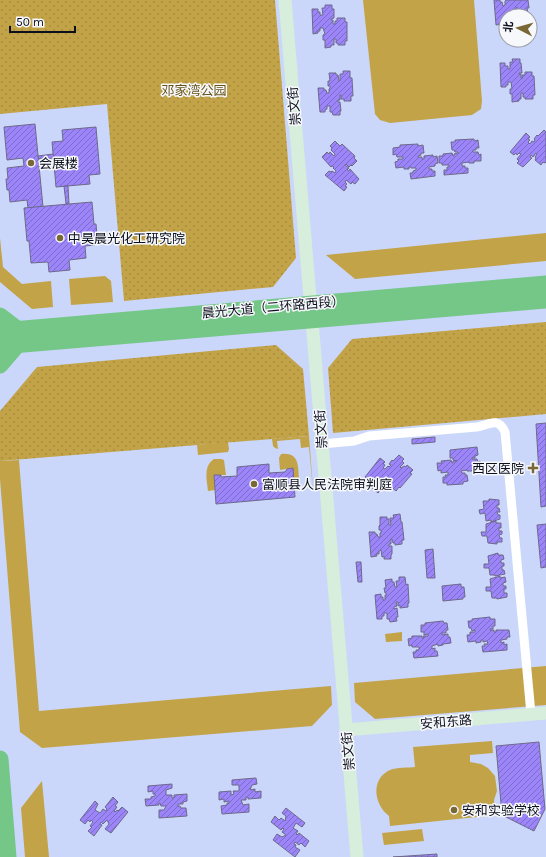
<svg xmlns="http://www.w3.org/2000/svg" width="546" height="857" viewBox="0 0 546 857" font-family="Karla,'Noto Sans SC',sans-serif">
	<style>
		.grass { fill: #c3a347 }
		.park { fill: url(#park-dots) }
		.building { fill: url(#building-hatch); stroke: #6d698a }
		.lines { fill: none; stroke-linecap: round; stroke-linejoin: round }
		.street { stroke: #fff; stroke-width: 9 }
		.secondary { stroke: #d6eedb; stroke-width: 13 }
		.highway { stroke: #75c788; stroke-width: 17 }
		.poi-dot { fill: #796735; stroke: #f7f8fc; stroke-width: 1.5 }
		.labels { text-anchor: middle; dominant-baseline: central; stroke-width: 3; stroke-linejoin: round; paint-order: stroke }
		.park-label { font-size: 13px; fill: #655218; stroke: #f7f8fc }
		.street-label { font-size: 13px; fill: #0c101c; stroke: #f7f8fc }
		.poi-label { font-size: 13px; fill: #0c101c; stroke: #f7f8fc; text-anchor: start }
	</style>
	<defs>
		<pattern id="park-dots" width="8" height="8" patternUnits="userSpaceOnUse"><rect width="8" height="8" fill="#c3a347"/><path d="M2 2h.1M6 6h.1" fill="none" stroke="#a68b3e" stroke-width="1.8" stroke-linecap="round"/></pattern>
		<pattern id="building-hatch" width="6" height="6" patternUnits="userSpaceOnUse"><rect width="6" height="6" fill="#9b85f9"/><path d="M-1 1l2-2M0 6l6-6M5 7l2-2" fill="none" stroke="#7d6bc9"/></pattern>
	</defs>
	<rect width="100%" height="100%" fill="#cad7fb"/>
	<g class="grass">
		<path d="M363,0h111l8,101 -1,8 -9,6 -82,8 -10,-3 -5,-6z"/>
		<path d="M546,233v28l-191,18 -29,-24z"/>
		<path d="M0,238l3,29 19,17 29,-3 2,26 -21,2 -32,-27z"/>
		<path d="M105,276l6,5 2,21 -42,3 -2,-26z"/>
		<path d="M309,436l4,53v1l-4,-43 -8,1 -1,-9 -23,2 1,8 -3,-1 -2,-2 -1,-7z"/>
		<path d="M228,442l1,7 -1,3 -30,3 -1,-10z"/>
		<path d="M281,454c18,-2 17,11 18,24l-6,1 -1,-11 -12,2 -1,-12z"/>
		<path d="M214,459h7l3,1 2,15h-12l1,15 -7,1c-1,-11 -5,-25 6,-32z"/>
		<path d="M19,460l20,251 292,-25 1,19 -20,21 -270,22 -22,-16 -20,-253v-18z"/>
		<path d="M402,632v9l-16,1 -1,-8z"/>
		<path d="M546,666v39l-171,14 -20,-17 -1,-19z"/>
		<path d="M492,741l1,12 -23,2v7l11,2 7,4 7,8 2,15 -3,9 2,15 -106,11 -1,-10c-15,-11 -19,-37 1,-46 7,-3 18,-2 25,-3l-2,-20z"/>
		<path d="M42,781l7,76h-24l-4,-49z"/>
		<path d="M422,829l2,12 -40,4 -2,-12z"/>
	</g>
	<g class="park">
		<path d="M0,0h275l21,258 -23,29 -149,14 -17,-197 -107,10z"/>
		<path d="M546,322v92l-213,19 -5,-65 24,-29z"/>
		<path d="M276,345l27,24 6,67 -309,25v-50l37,-44z"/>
	</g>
	<g class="building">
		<path d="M494,0h6v2h2l1,4 2,-1v-4l1,-1h22l1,8h-2l1,5h-8v-2h-3v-4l-1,1v4h-2v2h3v2h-11v3h-3l1,3h-3l1,2 -6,1z"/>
		<path d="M325,5h7v4h2v9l-3,1v1h2v4h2v-3h2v-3h8v4h2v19h-2v4h-7v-2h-2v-4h-2v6h-3v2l-6,1v-8h-2v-5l2,-1 -2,-6h-3v3h-2v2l-5,1 -1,-25h6v3h2v3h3l-1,-7h3z"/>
		<path d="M512,59h8v4h1l1,10h-3v1h2v4l1,1v-4h3v-3h7v4h2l1,19h-2v4h-8v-2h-2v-4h-2v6h-2v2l-7,1v-8h-2v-5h2l-1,-7h-3v3h-2v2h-5l-1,-24h5v3h3v3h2v-7h3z"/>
		<path d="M343,71h7v7h2l1,18h-2v5h-7v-2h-3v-4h-1v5h-2v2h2l1,9h-1v4h-7l-1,-3h-2v-6h-3v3l-2,1v2h-5l-2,-24h6v2h2l1,3h2v-4l1,-1v-2h-2v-5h2l-1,-8h7v2h2l1,6h1v-7h3z"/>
		<path d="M35,124l8,83 -15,1 -1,-8 -17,2 -1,-12h-2l-1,-11h2l-1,-11 17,-2 -1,-8 -16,2 -3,-33z"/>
		<path d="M96,127l4,47 -11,1 1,9 -34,3 -4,-45 11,-1 -1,-11z"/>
		<path d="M544,130l2,2v30l-1,1 -2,-1 -2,3 -6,-5 1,-2 -1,-1 2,-3 -1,-1 -3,4 -2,-2 -1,2 2,1 -9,9 -6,-4 2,-2 -2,-2 4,-5 -2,-1 -2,2 -1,-2 -2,2 -4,-3 16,-19 4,4 -2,2 2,1 -2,2 2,2 2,-3 2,1 1,-2 -1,-1 3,-4 1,1z"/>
		<path d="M474,139v2l4,-1 1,8h-3v2h-3v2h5l1,3 2,-1v7h-7v2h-5v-1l-7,1v3h3v2h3v5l-24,2v-5h3v-3h2v-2h-7v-2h-3v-7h4v-2l9,-1 1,3h1v-2l4,-1v-1h-3l-1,-2h-2l-1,-8h4v-2z"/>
		<path d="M335,141l5,5 2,-2 13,12 -1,2 3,3 -5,5 -1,-1 -2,2 -3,-3 -1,1 4,3 -2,2 2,1 1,-2 9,10 -4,5 -3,-2 -1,2 -5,-4 -1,2 2,2 -2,2 2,1 -3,4 -19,-16 4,-4 2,1 1,-1 3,2 1,-2 -3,-3 1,-1 -2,-1 -1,1 -9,-10 5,-5 2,2 1,-2 4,4 1,-2 -4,-4 1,-2 -2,-2z"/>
		<path d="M418,144v2l5,-1 1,8h-3v2l-3,1v1h4v2h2v-3l9,-1v2l4,-1 1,7 -3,1v2l-6,1v2h3v2h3v5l-24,3 -1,-6h3v-2l3,-1v-2h-5v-1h-2v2h-5v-2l-8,1 -1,-6 3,-1v-2h5v-2h-6l-1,-3 -3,1v-7l7,-1v-2z"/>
		<path d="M53,154l1,4 -15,1 -1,-3z"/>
		<path d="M64,186h4l1,18h-3z"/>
		<path d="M92,202l2,22h2l1,11h-3l1,10 -10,1 1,12 -17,2 1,10 -21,2 -1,-10 -17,1 -2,-22h-2l-3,-33z"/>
		<path d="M546,423v83l-5,1 -5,-83z"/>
		<path d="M435,437v5l-23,2v-5z"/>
		<path d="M477,447l1,8 -3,1v2h-3v1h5l1,3 2,-1 1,8h-8v2h-6v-1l-6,1 1,2h3v2h2l1,6 -5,1v2l-16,1v-2h-4v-6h3l-1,-2h3v-3l-7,1v-3l-3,1 -1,-8h5l-1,-2 10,-1 1,3h1v-2h4l-4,-1v-2h-3v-8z"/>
		<path d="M399,455l5,4 -2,2 2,2 -4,4 1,1 3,-2 2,1 1,-2 6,5 -3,3 2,1 -12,14 -1,-1 -3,4 -6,-5 1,-2 -1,-2 2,-3h-1l-3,3 -2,-1 -1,1 2,2 -9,9 -6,-5 2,-2 -2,-2 4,-5 -2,-1 -2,2 -1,-1 -2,1 -4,-3 15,-19 5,4 -2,2 2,1 -2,3 2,1 3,-3 1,1 2,-2 -2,-1 3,-4 1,1z"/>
		<path d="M269,464v9l16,-1 2,-3 6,-1 2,29 -79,7 -2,-29h7v2l16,-1v-9z"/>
		<path d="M489,499l10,1v5h-2v3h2l1,4h-3l1,3h2v4l-9,3v-2l-5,1 -1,-8 -5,1 -1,-4 5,-1 -1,-8h6z"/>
		<path d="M400,514l1,8h1l2,18h-2v4l-7,1v-2h-2l-1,-4h-1v5h-2v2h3v8l-1,1v4h-7v-3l-2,1 -1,-7 -2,1v3h-3l1,2 -6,1 -2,-25h6v2h2l1,3h2v-4h1v-3h-2v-4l1,-1v-8h7v2h2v6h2l-1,-7h4l-1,-3z"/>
		<path d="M496,521v2h5v5h-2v3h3v3l-3,1 1,3h2v4h-5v2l-9,-1 -1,-7h-5l-1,-4h5v-8z"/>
		<path d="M546,524v43l-5,1 -4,-43z"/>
		<path d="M433,549l2,29h-8l-2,-28z"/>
		<path d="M498,553v2h5l1,4 -3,1v3h3v3h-2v4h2l1,4 -10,2v-1h-5l-1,-7h-5v-4h5l-1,-8z"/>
		<path d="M356,562h5l1,20h-4z"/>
		<path d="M500,576v2l5,-1 1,5 -3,1v3h3v3h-2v4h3v4l-10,2v-1h-5l-1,-7h-5v-4h5l-1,-8z"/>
		<path d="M399,577h6l1,8 2,-1 1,19h-1v4l-8,1v-3l-2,1v-4h-2l1,4 -3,1v2l3,-1 1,9h-2l1,4 -7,1 -1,-3h-2v-6h-3v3h-2v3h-5l-2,-24 6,-1v3h2v3h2v-5h2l-1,-2h-1l-1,-5h2l-1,-8 7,-1v3h2l1,5h2l-1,-6h3z"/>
		<path d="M461,584v3h3l1,10h-2v2l-20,2 -1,-15z"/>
		<path d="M490,617v2h5v7h-2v3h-3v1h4v2h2v-2h13l1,7h-3v2l-6,1v3l3,-1v3l3,-1v6l-24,2 -1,-6h3l-1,-2h4l-1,-3 -4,1v-2h-2v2l-5,1v-2l-8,1 -1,-7h3v-3h5v-2l-3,1 -1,-3h-2l-1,-7h4v-2z"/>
		<path d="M443,621l1,2h3l1,7h-2v3h-4v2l6,-1v3h2l1,6 -8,1v1l-5,1v-2l-6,2v3l3,-1v3h2l1,5 -24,2 -1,-6h3v-2h3v-3h-7v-2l-3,1 -1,-7 4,-1v-2h10v2h2l-1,-2h5v-2l-4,1v-3h-3v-7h4v-2z"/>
		<path d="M539,742l6,67 -11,22 -32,-16 -6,-69z"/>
		<path d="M256,778l1,6 -5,1 -2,5 5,-1v3l6,-1v7l-13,1v-2h-2v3h-5l2,5 6,-1v8l-27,2 -1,-8 6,-1v-2h2v-2l-5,1v-3l-5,1v-8l12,-1v4l3,-1 -1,-3h6v-6h-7v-5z"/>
		<path d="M172,784v4l-6,2v5h6v3h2v-3l13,-1v7l-4,1v2h-5v2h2l1,2h5l1,8 -28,2v-8h5l2,-4h-5l-1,-3h-1v2l-13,1 -1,-7h6v-2l4,-1v-2h-2v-3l-5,1v-6z"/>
		<path d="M113,797l5,5 -3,4 2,1 -3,4 1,1 2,-2 1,1 4,-4 6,5 -17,21 -6,-4 4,-5 -2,-4 -4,4 -2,-2 -1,2 2,1 -8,11 -6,-5 4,-4 -2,-1 3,-4 -2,-2 -1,2 -2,-2 -3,4 -5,-4 15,-19 3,3 -3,6 5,3 3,-4 3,2 1,-2 -2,-2z"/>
		<path d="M286,808l19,15 -3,4 -6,-4 -3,5 5,3 -2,3 1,1 2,-2 10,8 -4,6 -4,-4 -2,2 -4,-3 -1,2 2,1 -1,2 5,3 -5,7 -22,-17 4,-6 5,3 4,-2 -4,-3 2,-3 -1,-1 -2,2 -10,-8 4,-6 4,4 2,-2 4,3 1,-5 -4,-3z"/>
		<path d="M437,854v3h-44z"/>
	</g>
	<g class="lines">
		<path class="street" d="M322,444l32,-3 15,-5 108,-9c12,-2 21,-11 28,5l26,282"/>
		<g class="secondary">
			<path d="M285,0l72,857"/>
			<path d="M346,730l200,-17"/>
		</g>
		<g class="highway">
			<path d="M0,316l17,13"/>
			<path d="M0,331l546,-47"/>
			<path d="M0,346l546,-46"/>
			<path d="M0,365l18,-21"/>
			<path d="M0,759l8,98"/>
		</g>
	</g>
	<g class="poi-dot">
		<circle cx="31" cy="163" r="4"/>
		<circle cx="60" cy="238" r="4"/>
		<path d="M531 462h4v4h4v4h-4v4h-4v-4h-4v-4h4z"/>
		<circle cx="254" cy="484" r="4"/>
		<circle cx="454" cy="810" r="4"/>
	</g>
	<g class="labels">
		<g class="park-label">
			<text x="194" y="90">邓家湾公园</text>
		</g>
		<g class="street-label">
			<text transform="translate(294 106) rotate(-95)">崇文街</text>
			<text transform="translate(273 307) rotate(-5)">晨光大道（二环路西段）</text>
			<text transform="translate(321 429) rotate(-94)">崇文街</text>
			<text transform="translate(446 722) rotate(-5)">安和东路</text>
			<text transform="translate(348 751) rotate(-95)">崇文街</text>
		</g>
		<g class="poi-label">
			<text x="39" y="163">会展楼</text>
			<text x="68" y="238">中昊晨光化工研究院</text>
			<text x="524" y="468" text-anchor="end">西区医院</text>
			<text x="262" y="484">富顺县人民法院审判庭</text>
			<text x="462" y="810">安和实验学校</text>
		</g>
	</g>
	<g transform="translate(518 28) rotate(276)"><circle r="19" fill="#f7f8fc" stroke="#999ba2"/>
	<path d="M0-3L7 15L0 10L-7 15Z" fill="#796735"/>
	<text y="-6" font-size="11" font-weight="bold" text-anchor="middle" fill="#0c101c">北</text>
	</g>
	<path d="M10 26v6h65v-6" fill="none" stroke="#0c101c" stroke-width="2"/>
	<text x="16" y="26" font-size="12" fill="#0c101c" stroke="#f7f8fc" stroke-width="3" paint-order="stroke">50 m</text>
</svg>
